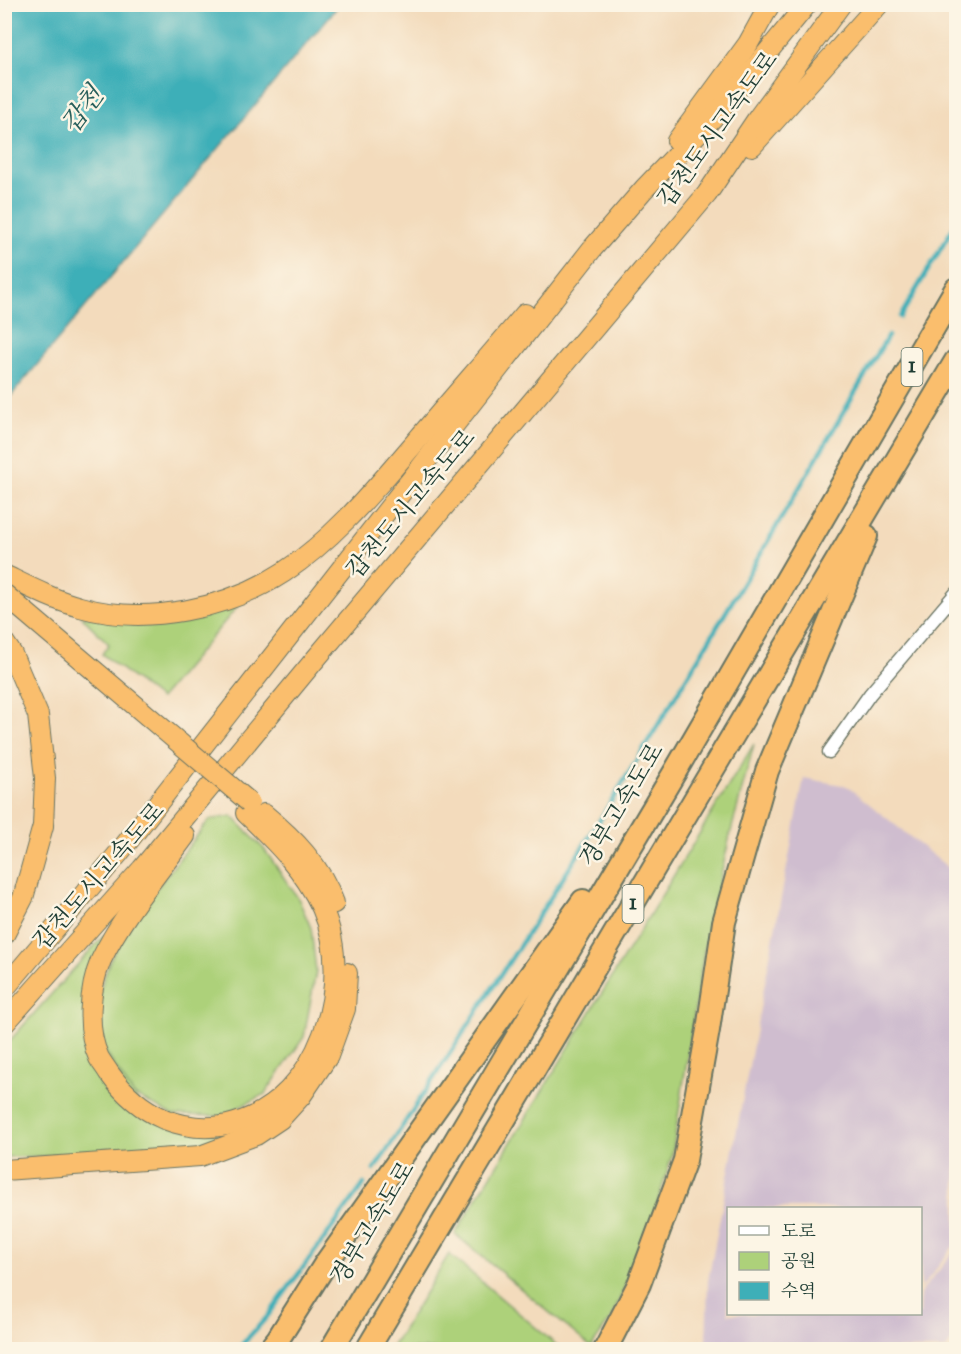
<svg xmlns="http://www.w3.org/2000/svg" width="961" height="1354" viewBox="0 0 961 1354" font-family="'Sorts Mill Goudy','Noto Serif KR',serif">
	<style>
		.industrial { fill: #cfbdcf }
		.green { fill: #add17a; stroke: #668757; stroke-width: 1.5 }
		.water { fill: #3eafb8; stroke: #2e7676; stroke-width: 1.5 }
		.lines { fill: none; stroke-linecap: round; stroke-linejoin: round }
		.stream { stroke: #3eafb8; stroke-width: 4.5 }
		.minor-casing { stroke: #697464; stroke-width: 15 }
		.trunk-casing { stroke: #697464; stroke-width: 22 }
		.motorway-casing { stroke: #697464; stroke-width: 26 }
		.minor { stroke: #fff; stroke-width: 12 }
		.trunk { stroke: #fabe6d; stroke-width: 20 }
		.motorway { stroke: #fabe6d; stroke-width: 22 }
		.trunk-bridge-casing { stroke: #697464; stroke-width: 22; stroke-linecap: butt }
		.trunk-bridge { stroke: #fabe6d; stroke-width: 20 }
		.labels { text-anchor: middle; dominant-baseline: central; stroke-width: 5; stroke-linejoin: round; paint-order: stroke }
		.shield { fill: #fcf5e5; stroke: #617469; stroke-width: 1.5 }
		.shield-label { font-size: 22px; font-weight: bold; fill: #1f3d34 }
		.street-label { font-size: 24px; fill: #1f3d34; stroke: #fcf5e5 }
		.water-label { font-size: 26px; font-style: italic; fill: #285f5c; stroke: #fcf5e5 }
	</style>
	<rect width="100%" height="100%" fill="#fcf5e5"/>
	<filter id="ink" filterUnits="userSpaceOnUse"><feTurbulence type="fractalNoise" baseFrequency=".0167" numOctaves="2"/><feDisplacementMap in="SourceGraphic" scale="12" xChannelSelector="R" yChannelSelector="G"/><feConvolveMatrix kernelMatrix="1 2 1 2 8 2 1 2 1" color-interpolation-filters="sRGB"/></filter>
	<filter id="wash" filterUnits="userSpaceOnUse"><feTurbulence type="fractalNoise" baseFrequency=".008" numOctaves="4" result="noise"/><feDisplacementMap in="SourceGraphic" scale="24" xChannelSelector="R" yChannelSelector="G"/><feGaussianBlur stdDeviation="1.35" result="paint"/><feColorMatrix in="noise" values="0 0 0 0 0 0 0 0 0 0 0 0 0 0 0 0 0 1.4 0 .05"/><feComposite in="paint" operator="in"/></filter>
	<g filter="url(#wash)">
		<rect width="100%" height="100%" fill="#f3dbbc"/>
		<path class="industrial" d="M804,778l43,8 109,88v369l-35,46 -1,-81h-192v106h173l-9,12 11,-12h17l1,-22 35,-43v87l-10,13h-240l2,-68z"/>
		<g class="green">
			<path d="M237,607l-77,92 -58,-45 7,-10 -28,-28 94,5z"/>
			<path d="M754,744l-24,91 -26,116 -32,204 -24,79 -37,85 -20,28 -136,-113z"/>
			<path d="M232,816l32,33 34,49 13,30 5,43 -12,66 -39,57 -43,22 -50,-1 -42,-22 -27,-46 -6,-48 13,-39 27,-46 72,-94z"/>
			<path d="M104,935l-16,91 57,86 99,18 -48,16 -81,9 -110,2v-111z"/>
			<path d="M449,1254l112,95h-170z"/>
		</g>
		<path class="water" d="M5,4l334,1 -334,398 -1,-398z"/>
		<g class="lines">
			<g class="stream">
				<path d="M900,317l56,-94"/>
				<path d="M374,1170c79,-122 160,-244 237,-368 95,-154 186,-310 277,-466"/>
				<path d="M237,1350l30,-33 97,-133"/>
			</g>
		</g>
	</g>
	<g filter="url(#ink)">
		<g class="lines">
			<defs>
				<path id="minor" d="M829,752l41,-58 86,-101"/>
				<g id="trunk">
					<path d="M677,141l71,-97 22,-40"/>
					<path d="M752,146l127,-142"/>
					<path d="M4,575c25,12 50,25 76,32 66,19 147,2 204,-35 50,-33 90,-82 129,-127 37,-44 75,-87 112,-131"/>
					<path d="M4,642l8,12 26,61 7,63 -2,48 -20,72 -19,37"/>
					<path d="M264,814c30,25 57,52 70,89"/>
					<path d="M185,836c-29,40 -63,80 -84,124 -12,29 -15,70 -2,98 3,5 7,10 10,15 15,21 32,36 55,46 23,9 47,11 71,4 84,-24 121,-139 87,-215 -18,-39 -46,-66 -76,-95"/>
					<path d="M4,989l114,-135 474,-605 52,-60 77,-80 86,-105"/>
					<path d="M4,1024l138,-155 171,-207 394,-468 51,-76 83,-114"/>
					<path d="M4,1170l196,-14 56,-21 24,-16 21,-23 27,-40 17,-47 2,-36"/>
				</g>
				<g id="motorway">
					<path d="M269,1350l9,-11 48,-76 257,-362"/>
					<path d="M331,1350l345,-580 280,-481"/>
					<path d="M367,1350l589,-989"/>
					<path d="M605,1350l34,-66 46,-124 23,-130 16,-108 43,-151 99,-235"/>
				</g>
			</defs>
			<use href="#minor" class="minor-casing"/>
			<use href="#trunk" class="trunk-casing"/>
			<use href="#motorway" class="motorway-casing"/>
			<use href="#minor" class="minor"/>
			<use href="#trunk" class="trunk"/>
			<use href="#motorway" class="motorway"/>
			<defs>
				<path id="trunk-bridge" d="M4,594l245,208"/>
			</defs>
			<use href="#trunk-bridge" class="trunk-bridge-casing"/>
			<use href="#trunk-bridge" class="trunk-bridge"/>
		</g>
	</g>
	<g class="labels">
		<g class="shield">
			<rect x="901.5" y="348" width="21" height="38" rx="4.5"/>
			<rect x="622.5" y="885" width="21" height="38" rx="4.5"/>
		</g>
		<g class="shield-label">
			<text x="912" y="367">1</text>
			<text x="633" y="904">1</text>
		</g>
		<g class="street-label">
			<text transform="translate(719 130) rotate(-54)">갑천도시고속도로</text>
			<text transform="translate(412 505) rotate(-50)">갑천도시고속도로</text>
			<text transform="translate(623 806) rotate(-59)">경부고속도로</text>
			<text transform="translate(100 877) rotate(-49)">갑천도시고속도로</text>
			<text transform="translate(374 1224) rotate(-59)">경부고속도로</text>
		</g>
		<g class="water-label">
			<text transform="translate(84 111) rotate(-53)">갑천</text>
		</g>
	</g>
	<rect width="961" height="1354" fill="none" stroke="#fcf5e5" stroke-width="24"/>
	<rect x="727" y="1207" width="195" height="108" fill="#fcf5e5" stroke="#a4ab9e" stroke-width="1.5"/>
	<rect x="739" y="1226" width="30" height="9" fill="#ffffff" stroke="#a4ab9e" stroke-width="1.5"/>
	<text x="781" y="1237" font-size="18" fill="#1f3d34">도로</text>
	<rect x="739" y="1252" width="30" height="18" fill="#add17a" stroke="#a4ab9e" stroke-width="1.5"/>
	<text x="781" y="1267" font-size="18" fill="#1f3d34">공원</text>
	<rect x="739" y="1282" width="30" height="18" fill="#3eafb8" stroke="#a4ab9e" stroke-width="1.5"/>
	<text x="781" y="1297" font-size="18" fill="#1f3d34">수역</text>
</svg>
